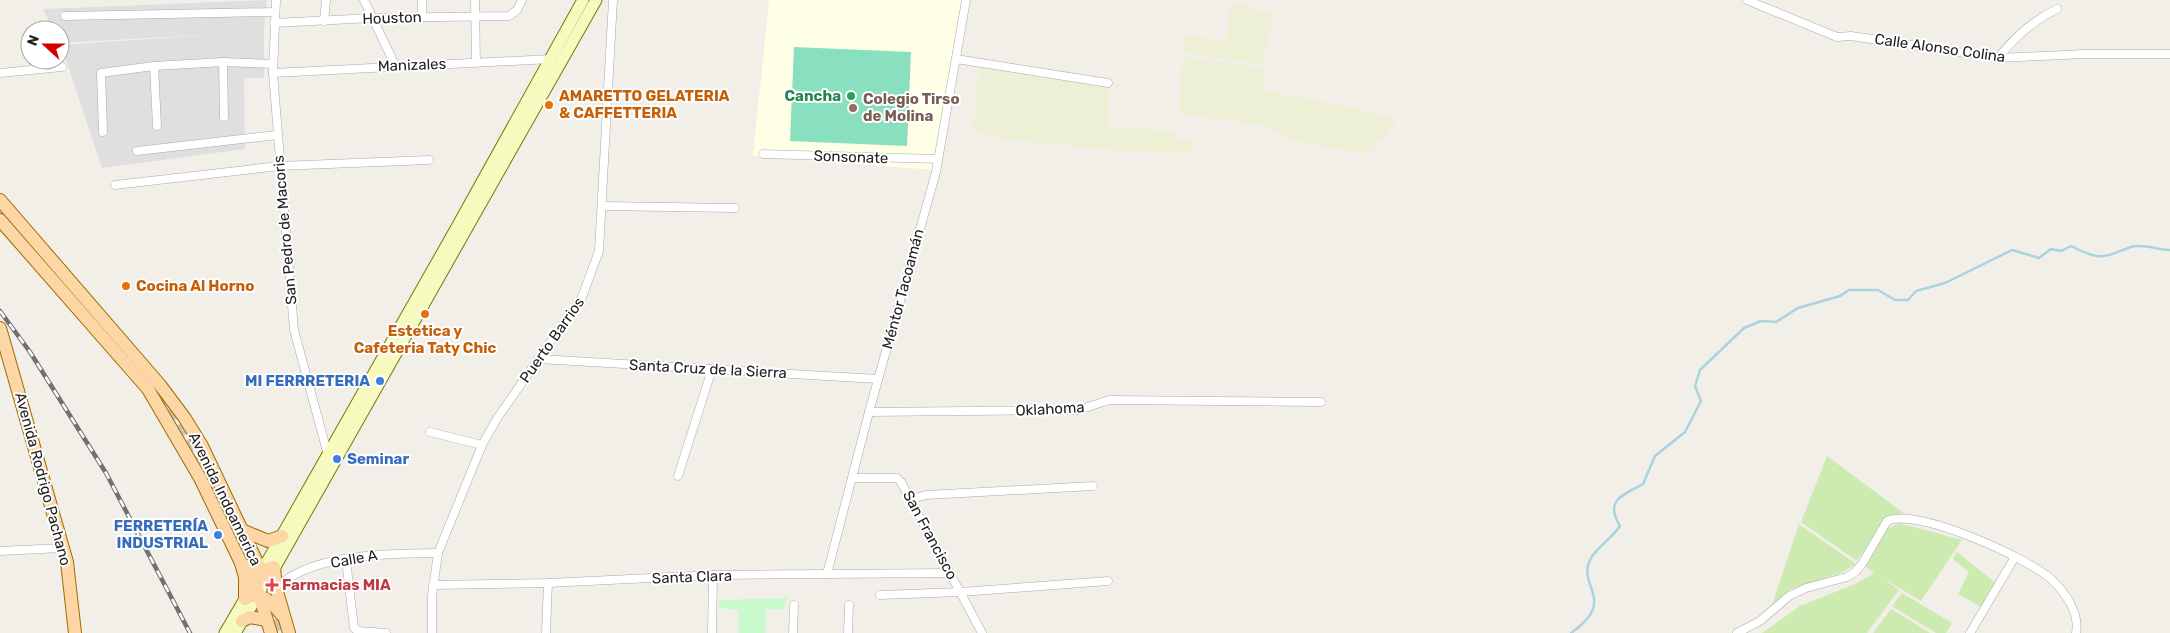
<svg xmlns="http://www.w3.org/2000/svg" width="2170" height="633" viewBox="0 0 2170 633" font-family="Rubik,sans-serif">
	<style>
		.residential { fill: #e0dfdf }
		.education { fill: #ffffe5 }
		.farmland { fill: #eef0d5 }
		.grass { fill: #cdebb0 }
		.park { fill: #c8facc }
		.pitch { fill: #88e0be }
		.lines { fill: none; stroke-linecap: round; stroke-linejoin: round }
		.stream { stroke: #aad3df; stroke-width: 2.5 }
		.primary-tunnel { stroke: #c8c6c1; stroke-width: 12; stroke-dasharray: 12 6; stroke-linecap: butt }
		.street-casing { stroke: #a9a9a9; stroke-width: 9 }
		.secondary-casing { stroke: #707d05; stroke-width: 13 }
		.primary-casing { stroke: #a06b00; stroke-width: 14 }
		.street { stroke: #fff; stroke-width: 8 }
		.secondary { stroke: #f7fabf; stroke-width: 11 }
		.primary { stroke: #fcd6a4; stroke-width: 12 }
		.rail-casing { stroke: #707070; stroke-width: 4.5 }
		.rail { stroke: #fff; stroke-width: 2.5; stroke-dasharray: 8; stroke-linecap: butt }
		.leisure-dot { fill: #2e9e5b; stroke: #fff; stroke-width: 2 }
		.food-dot { fill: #e8710a; stroke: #fff; stroke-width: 2 }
		.education-dot { fill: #8d6e63; stroke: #fff; stroke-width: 2 }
		.shop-dot { fill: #3f7fe0; stroke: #fff; stroke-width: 2 }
		.health-dot { fill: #e0444e; stroke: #fff; stroke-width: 2 }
		.labels { text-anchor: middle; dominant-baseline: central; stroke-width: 4; stroke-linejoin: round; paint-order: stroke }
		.street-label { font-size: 15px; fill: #222; stroke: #fff }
		.food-label { font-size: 15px; font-weight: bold; fill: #c56008; stroke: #fff; text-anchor: start }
		.leisure-label { font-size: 15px; font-weight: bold; fill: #27864d; stroke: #fff; text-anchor: end }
		.education-label { font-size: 15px; font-weight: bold; fill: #785e54; stroke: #fff; text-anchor: start }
		.shop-label { font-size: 15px; font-weight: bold; fill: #366cbe; stroke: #fff; text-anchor: end }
		.health-label { font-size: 15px; font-weight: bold; fill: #be3a42; stroke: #fff; text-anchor: start }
	</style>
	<rect width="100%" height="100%" fill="#f2efe9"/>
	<path class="residential" d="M267,0l-3,32v46h-20l1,71 -143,19 -41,-123 161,-11 -162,9v-13h-7l-10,-21z"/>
	<path class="education" d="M769,0h197l-30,170 -183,-14z"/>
	<g class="farmland">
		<path d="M1231,2l44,13 -14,49 -78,-11 1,-17 42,4z"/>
		<path d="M1183,57l80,11 2,9 -2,13 96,19 34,10 3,4 -15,16 -19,15 -75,-15 -11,-9 -21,-6 -76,-10z"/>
		<path d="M979,67l129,18 1,42 63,4 6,10h19l-6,13 -72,-3 -107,-11 -29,-6 -10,-4z"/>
	</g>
	<g class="grass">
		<path d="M1827,456l83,62 -23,-2 -30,45 -56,-39z"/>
		<path d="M1899,523l63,17 -41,61 -40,-24 18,13 -32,43h-105l38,-27 55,-22 19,-11 -9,-7 17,-35z"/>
		<path d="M1799,524l57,40 -13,8 -54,18 -17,15z"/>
		<path d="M1957,552l41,33 -15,23 -25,-14 11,-22 -16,-13z"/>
		<path d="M1902,593l50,30 -6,10h-10l-44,-27z"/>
		<path d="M1891,609l39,24h-57z"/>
	</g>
	<path class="park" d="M788,598l-4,7 2,4h-20v24h-27l-1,-23 -19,-2v-8z"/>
	<path class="pitch" d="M794,47l117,5 -4,94 -117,-5z"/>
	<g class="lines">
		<path class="stream" d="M1571,633c48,-33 4,-47 20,-75 7,-11 21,-20 29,-32 -16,-26 3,-31 23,-42l12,-28 30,-24 16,-31 -6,-15 5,-16 44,-42 17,-7 15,1 22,-14 42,-12 9,-6h29l17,10h13l8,-9 29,-8 67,-33 27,8 12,-9 10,2 10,-5c29,15 31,12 60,1 11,-4 27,3 39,3"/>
		<g class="primary-tunnel">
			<path d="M0,211l15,17"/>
			<path d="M161,393l96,184"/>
			<path d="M267,603l12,30"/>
		</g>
		<defs>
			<g id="street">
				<path d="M276,0l-3,73 21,257 34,125"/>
				<path d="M364,0l31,65"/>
				<path d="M422,0v17"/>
				<path d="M475,0l1,63"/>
				<path d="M1747,0l90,37 14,-1 147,22 86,-4h86"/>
				<path d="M65,16l210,-4"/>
				<path d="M324,21l2,-21"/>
				<path d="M274,23l98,-5 137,-2 8,-6 5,-10"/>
				<path d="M1998,58c16,-20 35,-38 59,-49"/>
				<path d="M956,59l152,24"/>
				<path d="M223,62l1,55"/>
				<path d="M154,66l3,60"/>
				<path d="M0,73l62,-6"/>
				<path d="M273,73l278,-14"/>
				<path d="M103,132l-2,-59 53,-7 69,-4 50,2"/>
				<path d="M137,151l140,-16"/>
				<path d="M763,154l175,5"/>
				<path d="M115,185l164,-19 150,-6"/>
				<path d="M602,206l133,2"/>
				<path d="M539,359l339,20"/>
				<path d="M869,412l210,-2 30,-10 212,2"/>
				<path d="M430,432l52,13"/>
				<path d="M678,476l34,-107"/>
				<path d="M852,478h45l4,4 81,151"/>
				<path d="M911,499l15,-4 167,-9"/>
				<path d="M0,551l62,-3"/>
				<path d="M346,560l8,68 4,3 28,2"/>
				<path d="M827,574l42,-162 67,-240 30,-172"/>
				<path d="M433,585l115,-2 165,-8 237,-2"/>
				<path d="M276,588c38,-36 113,-34 162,-35"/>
				<path d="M880,595l81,-3 147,-11"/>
				<path d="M432,633v-37l6,-43 44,-108 16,-28 84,-120 17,-46 14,-251"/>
				<path d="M546,633l2,-50"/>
				<path d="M712,633l1,-58"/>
				<path d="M793,633l1,-28"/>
				<path d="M848,633l1,-28"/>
				<path d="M1737,633l23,-12 29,-25 17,-8 41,-11 8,-5 7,-8 25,-43c29,-14 141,37 164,58 14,13 29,34 25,54"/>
				<path d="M1970,633l45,-76"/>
			</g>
			<g id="secondary">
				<path d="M271,574l325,-574"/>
				<path d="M259,576l198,-349 126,-227"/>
				<path d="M225,633l24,-41"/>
				<path d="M235,633l26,-43"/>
			</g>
			<g id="primary">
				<path d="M0,200l160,185 24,32 18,29 64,135"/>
				<path d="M0,220l148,169 52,89 41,85 13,9 20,-5 2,21 13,45"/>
				<path d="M0,328l67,234 8,71"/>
				<path d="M244,531l24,10 14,-5"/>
				<path d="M241,563l4,14v22"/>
				<path d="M255,582l16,51"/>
				<path d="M245,599c15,-11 28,5 37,16"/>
				<path d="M242,621l8,-4 16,3"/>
			</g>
		</defs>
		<use href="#street" class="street-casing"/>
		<use href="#secondary" class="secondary-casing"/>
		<use href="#primary" class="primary-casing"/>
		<use href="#street" class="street"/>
		<use href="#secondary" class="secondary"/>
		<use href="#primary" class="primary"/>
		<defs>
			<path id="rail" d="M0,311l30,41 76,121 84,160"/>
		</defs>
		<use href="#rail" class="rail-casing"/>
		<use href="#rail" class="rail"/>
	</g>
	<circle class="leisure-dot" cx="851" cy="96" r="5"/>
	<g class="food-dot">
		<circle cx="549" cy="105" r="5"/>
		<circle cx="126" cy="286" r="5"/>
		<circle cx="425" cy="314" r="5"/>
	</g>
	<circle class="education-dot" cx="853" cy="108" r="5"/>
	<g class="shop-dot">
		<circle cx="380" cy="381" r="5"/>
		<circle cx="337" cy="459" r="5"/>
		<circle cx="218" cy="535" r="5"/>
	</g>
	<path class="health-dot" d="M269.5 577.5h5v5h5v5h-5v5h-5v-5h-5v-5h5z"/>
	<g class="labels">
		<g class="street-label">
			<text transform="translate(392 18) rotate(-2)">Houston</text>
			<text transform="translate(1940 48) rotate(8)">Calle Alonso Colina</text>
			<text transform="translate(412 65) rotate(-2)">Manizales</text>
			<text transform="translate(851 157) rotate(2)">Sonsonate</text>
			<text transform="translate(285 230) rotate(-95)">San Pedro de Macoris</text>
			<text transform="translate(903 289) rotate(-75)">Méntor Tacoamán</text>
			<text transform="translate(552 340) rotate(-55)">Puerto Barrios</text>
			<text transform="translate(708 369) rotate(3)">Santa Cruz de la Sierra</text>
			<text transform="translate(1050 409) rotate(-3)">Oklahoma</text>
			<text transform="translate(43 479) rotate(75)">Avenida Rodrigo Pachano</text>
			<text transform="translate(225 499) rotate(64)">Avenida Indoamerica</text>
			<text transform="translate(930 535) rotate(62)">San Francisco</text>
			<text transform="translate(354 559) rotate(-10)">Calle A</text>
			<text transform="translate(692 577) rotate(-2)">Santa Clara</text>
		</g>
		<g class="food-label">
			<text x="559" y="96">AMARETTO GELATERIA<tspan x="559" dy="17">&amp; CAFFETTERIA</tspan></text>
			<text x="136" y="286">Cocina Al Horno</text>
			<text x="425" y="331" text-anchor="middle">Estetica y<tspan x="425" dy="17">Cafeteria Taty Chic</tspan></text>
		</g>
		<g class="leisure-label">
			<text x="841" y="96">Cancha</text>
		</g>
		<g class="education-label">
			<text x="863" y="99">Colegio Tirso<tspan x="863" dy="17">de Molina</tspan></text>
		</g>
		<g class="shop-label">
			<text x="370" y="381">MI FERRRETERIA</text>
			<text x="347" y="459" text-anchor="start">Seminar</text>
			<text x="208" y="526">FERRETERÍA<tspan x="208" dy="17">INDUSTRIAL</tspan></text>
		</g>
		<g class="health-label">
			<text x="282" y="585">Farmacias MIA</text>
		</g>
	</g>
	<g transform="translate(45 45) rotate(291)"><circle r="24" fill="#ffffff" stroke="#a7a7a7"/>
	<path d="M0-4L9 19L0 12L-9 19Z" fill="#d40000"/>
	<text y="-8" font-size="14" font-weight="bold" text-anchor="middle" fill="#222222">N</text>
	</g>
</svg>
